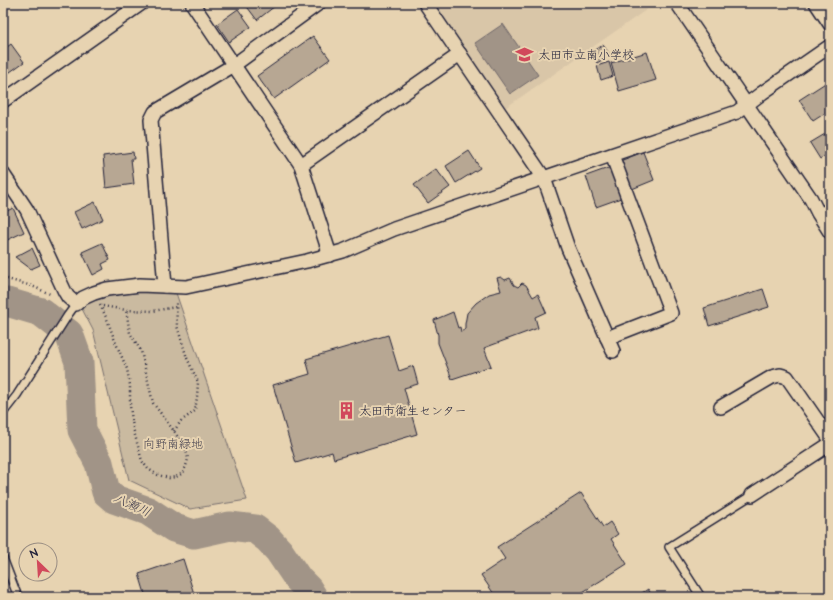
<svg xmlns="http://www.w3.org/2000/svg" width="833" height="600" viewBox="0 0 833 600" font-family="'Architects Daughter','Klee One',sans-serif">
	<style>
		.built { fill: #d9c6a8 }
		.green { fill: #cabaa0; stroke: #766e6e }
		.water { fill: #a19487; stroke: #6e6669 }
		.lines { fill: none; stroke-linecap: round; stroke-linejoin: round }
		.river { stroke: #a19487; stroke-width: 29 }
		.building { fill: #b7a793; stroke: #22223b }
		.service-casing { stroke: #22223b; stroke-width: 10 }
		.minor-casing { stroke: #22223b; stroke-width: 16 }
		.path { stroke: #22223b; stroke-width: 2.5; stroke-dasharray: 1 3; stroke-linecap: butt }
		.service { stroke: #e7d3b1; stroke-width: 7 }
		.minor { stroke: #e7d3b1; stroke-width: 13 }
		.labels { text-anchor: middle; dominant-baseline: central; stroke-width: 4; stroke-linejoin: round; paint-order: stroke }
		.poi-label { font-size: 12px; fill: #22223b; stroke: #e7d3b1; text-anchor: start }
		.park-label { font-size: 12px; fill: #44404f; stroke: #e7d3b1 }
		.water-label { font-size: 13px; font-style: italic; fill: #423e4e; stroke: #e7d3b1 }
	</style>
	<rect width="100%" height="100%" fill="#e7d3b1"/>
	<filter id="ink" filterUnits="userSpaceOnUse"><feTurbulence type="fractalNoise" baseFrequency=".025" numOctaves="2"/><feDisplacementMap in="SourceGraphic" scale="8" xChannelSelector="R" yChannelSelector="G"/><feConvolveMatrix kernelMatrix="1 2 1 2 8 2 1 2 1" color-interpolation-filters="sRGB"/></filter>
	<g filter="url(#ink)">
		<path class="built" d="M434,3h222l-151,105z"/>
		<path class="green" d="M129,292h38l9,1 71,207 -57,9 -61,-29 -36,-150 -12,-23c15,-9 31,-12 48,-15z"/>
		<path class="water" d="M503,24l35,51 -28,19 -35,-51z"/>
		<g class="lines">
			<path class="river" d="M3,302h4l34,10 28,22 10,28 3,68 17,33 7,29 8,7 34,12 26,17 20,6 36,-8 25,3 13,10 11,12 19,28 10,10 5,8"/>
		</g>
		<g class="building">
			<path d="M246,3h27l2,3 -18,14 -12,-16z"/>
			<path d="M238,9l13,18 -22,15 -12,-18z"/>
			<path d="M313,36l17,23 -56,40 -17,-23z"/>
			<path d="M11,44l13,18 -21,15v-27z"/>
			<path d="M603,45l7,10 -13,8 -6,-10z"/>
			<path d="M647,52l9,28 -37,11 -8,-28z"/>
			<path d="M609,62l4,14 -12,4 -4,-14z"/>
			<path d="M830,80v30l-17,11 -14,-21z"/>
			<path d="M830,131v22l-10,6 -10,-16z"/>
			<path d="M469,151l11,17 -24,15 -10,-17z"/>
			<path d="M133,152l1,7h-3l3,25 -28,4 -3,-32z"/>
			<path d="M643,152l11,28 -22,9 -12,-28z"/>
			<path d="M611,167l10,31 -25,9 -10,-31z"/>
			<path d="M436,169l14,18 -22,16 -14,-18z"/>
			<path d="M95,202l8,17 -21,10 -8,-17z"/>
			<path d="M13,208l11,24 -21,10v-29z"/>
			<path d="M102,243l8,17 -8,4 2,5 -11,6 -11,-23z"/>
			<path d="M32,248l8,17 -9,4 -16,-12z"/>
			<path d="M501,277l4,3 5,-2 4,7 4,2 4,-4 4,2 7,12 5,-3 8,18 -11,5 3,11 -54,20 7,18 -39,13 -14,-36v-8l-4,-15 19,-8 5,16 2,-1 1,5 4,-3v-5l2,-11 9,-10 13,-9 12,-3 -4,-13z"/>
			<path d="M763,289l6,18 -60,19 -5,-18z"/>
			<path d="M388,335l11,36 14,-5 5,18 -14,4 13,46 -83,25 -2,-7 -36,11 -23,-78 37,-11 -4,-15z"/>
			<path d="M581,493l22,34 7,-5 8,12 -7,5 16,25 -52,33h-79l-15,-22 24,-16 -8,-12z"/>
			<path d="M183,559l12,38h-42l-1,-1 -6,1 -7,-23z"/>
			<path d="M648,589l5,8h-17z"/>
		</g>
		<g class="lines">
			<defs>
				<g id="service">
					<path d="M818,213l12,-7"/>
					<path d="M3,413l14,-18 51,-80 8,-11"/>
					<path d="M3,558l15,39"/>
					<path d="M701,597l-32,-50 83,-52"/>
				</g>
				<g id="minor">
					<path d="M192,3l109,162 29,90"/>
					<path d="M425,3l119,175 24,70 45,103"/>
					<path d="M677,3l134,196 7,14 12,19"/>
					<path d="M816,3l14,21"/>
					<path d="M3,101l139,-98"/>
					<path d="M301,165l159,-111"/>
					<path d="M3,174l24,36 38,82 3,5 8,7 7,-6 11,-5 13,-4 33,-4 46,2 121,-26 36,-10 51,-22 343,-117 25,-19 68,-47"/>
					<path d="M165,286l-14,-166 4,-8 79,-47 85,-62"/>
					<path d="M607,338l64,-25 -59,-158"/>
					<path d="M721,407l51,-30 8,-2 7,2 43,62"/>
					<path d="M752,495l78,-51"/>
				</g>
			</defs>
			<use href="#service" class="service-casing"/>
			<use href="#minor" class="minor-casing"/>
			<g class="path">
				<path d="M3,279h4l25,7 18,8"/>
				<path d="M100,305l7,14 8,22 12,28 3,16v21l3,22 9,33 6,8 10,6 11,3 7,-1 7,-4 3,-7 2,-7 -2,-9 -12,-19 -21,-28 -12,-52 -11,-18 -4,-23"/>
				<path d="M103,306l23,4 27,1 23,-4"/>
				<path d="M174,431l7,-10 14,-10 2,-14 1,-15 -11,-24 -10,-32 -1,-25"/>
			</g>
			<use href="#service" class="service"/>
			<use href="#minor" class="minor"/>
		</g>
	</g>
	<defs>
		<symbol id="school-bare" viewBox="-9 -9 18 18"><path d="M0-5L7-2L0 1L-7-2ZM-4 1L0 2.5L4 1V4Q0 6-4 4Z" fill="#d1495b" stroke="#e7d3b1" stroke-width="2.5" paint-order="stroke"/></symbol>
		<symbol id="building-bare" viewBox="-9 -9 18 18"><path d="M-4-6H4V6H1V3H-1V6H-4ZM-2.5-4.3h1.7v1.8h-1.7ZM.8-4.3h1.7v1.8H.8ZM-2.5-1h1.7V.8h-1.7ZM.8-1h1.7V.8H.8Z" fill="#d1495b" stroke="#e7d3b1" stroke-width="2.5" paint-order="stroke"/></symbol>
	</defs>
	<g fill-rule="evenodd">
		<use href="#school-bare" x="512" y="42" width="25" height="25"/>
		<use href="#building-bare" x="334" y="398" width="25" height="25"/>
	</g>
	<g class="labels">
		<g class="poi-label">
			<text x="538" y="55">太田市立南小学校</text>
			<text x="359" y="411">太田市衛生センター</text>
		</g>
		<g class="park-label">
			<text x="173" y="444">向野南緑地</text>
		</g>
		<g class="water-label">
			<text transform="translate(132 505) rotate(25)">八瀬川</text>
		</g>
	</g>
	<rect width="833" height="600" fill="none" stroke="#e7d3b1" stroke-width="16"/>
	<rect x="8" y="8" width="817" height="584" fill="none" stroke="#22223b" stroke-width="1.5" filter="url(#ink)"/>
	<g transform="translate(38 562) rotate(335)"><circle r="19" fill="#e7d3b1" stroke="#988c82"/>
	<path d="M0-3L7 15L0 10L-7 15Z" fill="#d1495b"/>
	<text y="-6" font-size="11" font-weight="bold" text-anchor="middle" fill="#22223b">N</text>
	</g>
</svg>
